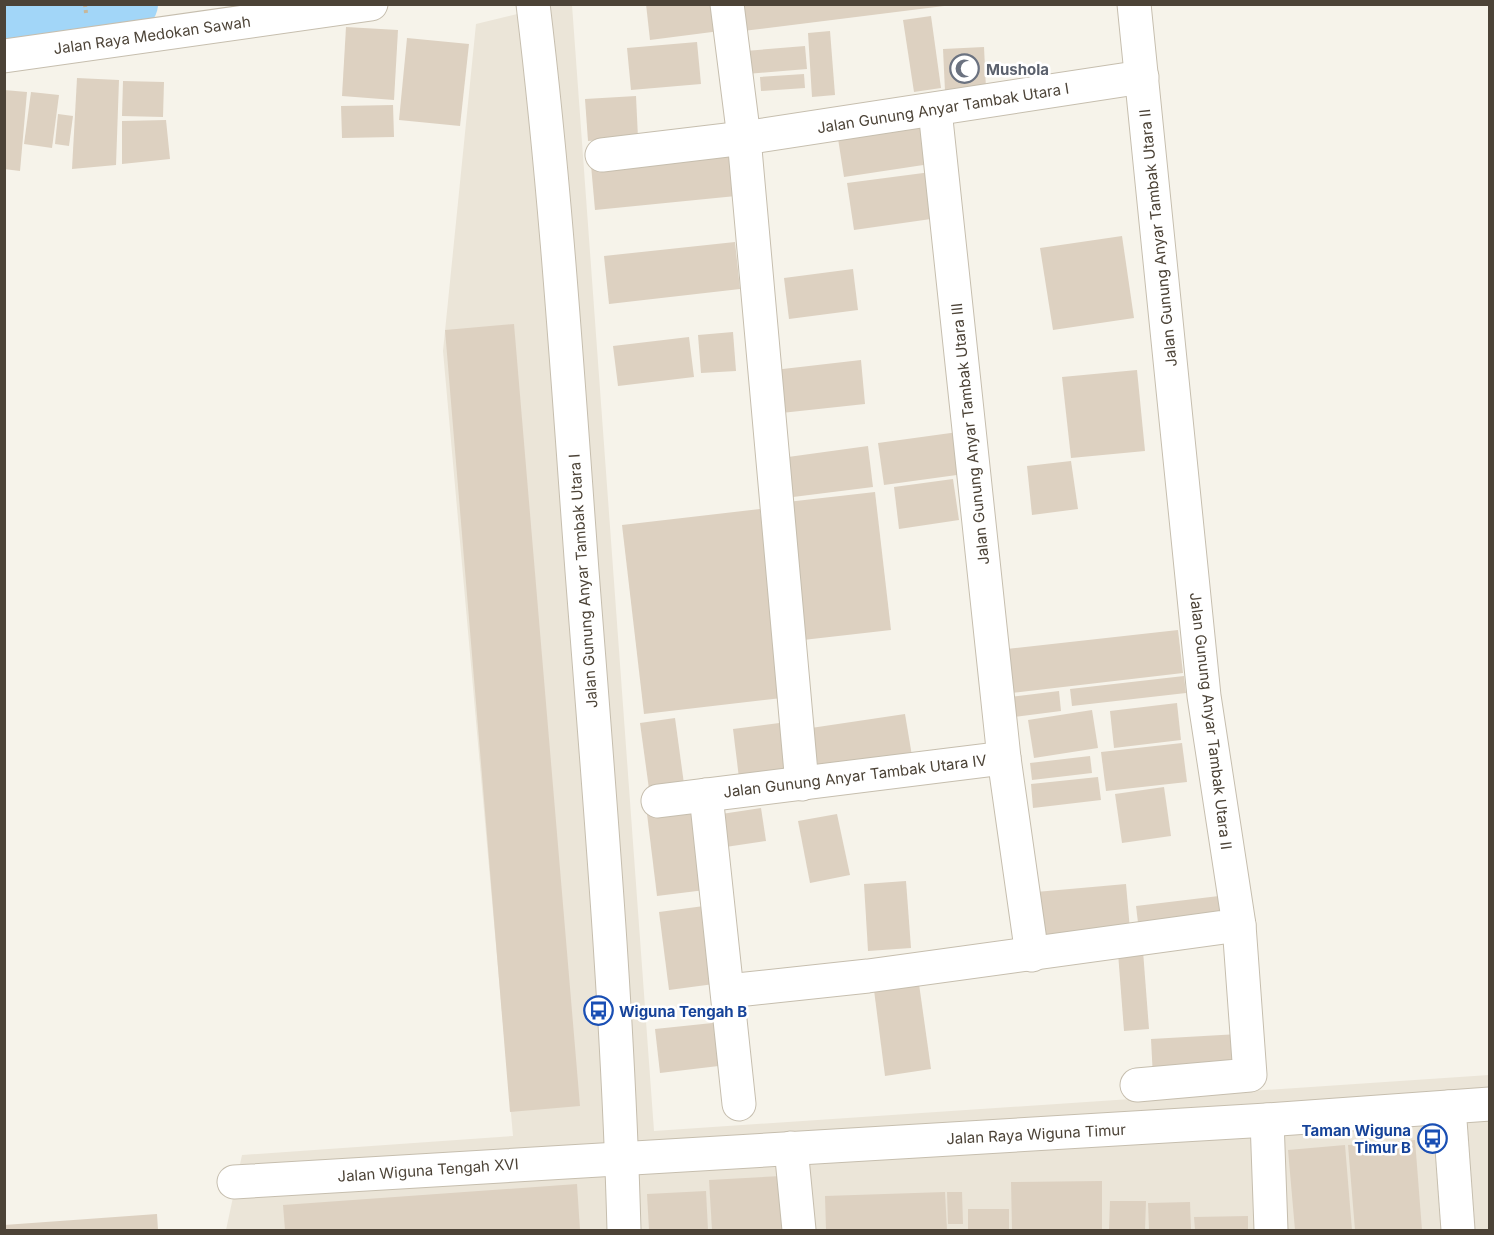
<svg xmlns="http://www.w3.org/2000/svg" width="1494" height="1235" viewBox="0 0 1494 1235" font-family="Inter,sans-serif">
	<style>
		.residential { fill: #ebe5d8 }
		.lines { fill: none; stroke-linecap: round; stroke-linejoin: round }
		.river { stroke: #a2d6f8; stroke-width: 54 }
		.building { fill: #ddd1c1 }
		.minor-casing { stroke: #c6beae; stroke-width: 35 }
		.tertiary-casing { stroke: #c6beae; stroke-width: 35 }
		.path { stroke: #c7b79b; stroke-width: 4; stroke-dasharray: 3 3; stroke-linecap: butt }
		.minor { stroke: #fff; stroke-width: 33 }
		.tertiary { stroke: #fff; stroke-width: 33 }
		.labels { text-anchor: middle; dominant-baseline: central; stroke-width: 5; stroke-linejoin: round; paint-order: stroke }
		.street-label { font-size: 15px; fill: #4c4337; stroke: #fff }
		.worship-label { font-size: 15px; font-weight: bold; fill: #5b616d; stroke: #fff; text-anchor: start }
		.transit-label { font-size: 15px; font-weight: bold; fill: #164399; stroke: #fff; text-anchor: start }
	</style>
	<rect width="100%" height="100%" fill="#f6f3ea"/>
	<path class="residential" d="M555,5h17l82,1126 835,-56v155h-1263l16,-75 271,-19 -70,-785 33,-327z"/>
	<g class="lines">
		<path class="river" d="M4,24l127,-20"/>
	</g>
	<g class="building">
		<path d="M646,4h71l3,27 -70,9z"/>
		<path d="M739,4h205v2l-201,25z"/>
		<path d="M931,16l10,72 -27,4 -11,-72z"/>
		<path d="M346,27l52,3 -4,70 -52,-4z"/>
		<path d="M830,31l5,64 -23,2 -4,-64z"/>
		<path d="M407,38l62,6 -9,82 -61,-6z"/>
		<path d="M697,42l4,42 -70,6 -4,-42z"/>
		<path d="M805,46l2,23 -60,5 -2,-23z"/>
		<path d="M984,47l2,42 -41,2 -2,-42z"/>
		<path d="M804,74l1,14 -44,3 -1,-14z"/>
		<path d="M77,78l42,2 -3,85 -44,4z"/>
		<path d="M123,81l41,1 -1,35 -41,-1z"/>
		<path d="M4,90l23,2 -7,79 -16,-2z"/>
		<path d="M31,92l28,3 -7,53 -28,-4z"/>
		<path d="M636,96l2,42 -50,3 -3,-42z"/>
		<path d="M393,105l1,32 -52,1 -1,-32z"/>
		<path d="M58,114l15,2 -4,30 -14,-2z"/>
		<path d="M923,118l7,46 -86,13 -7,-45z"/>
		<path d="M166,120l4,39 -48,5v-43z"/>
		<path d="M732,151l4,45 -141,14 -4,-45z"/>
		<path d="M931,172l7,46 -84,12 -7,-47z"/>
		<path d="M1122,236l12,82 -81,12 -13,-82z"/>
		<path d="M735,242l5,47 -131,15 -5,-48z"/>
		<path d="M853,269l5,41 -69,9 -5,-41z"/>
		<path d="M514,324l66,782 -70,6 -65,-782z"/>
		<path d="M733,332l3,39 -35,2 -3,-38z"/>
		<path d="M689,337l5,40 -76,9 -5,-40z"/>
		<path d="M861,360l4,44 -93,10 2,-44z"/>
		<path d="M1137,370l8,81 -74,7 -9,-81z"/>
		<path d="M958,432l6,42 -80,11 -6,-42z"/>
		<path d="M868,446l5,41 -80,10 -5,-40z"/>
		<path d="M1071,461l7,48 -46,6 -5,-49z"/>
		<path d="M953,479l6,41 -60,9 -5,-42z"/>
		<path d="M875,492l16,138 -88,10 -16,-138z"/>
		<path d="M760,509l22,189 -138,16 -22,-189z"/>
		<path d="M1178,630l5,43 -181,21 -5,-44z"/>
		<path d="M1184,676l2,17 -114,13 -2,-17z"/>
		<path d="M1059,691l2,20 -56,7 -3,-20z"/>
		<path d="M1177,703l4,37 -67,8 -4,-37z"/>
		<path d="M1092,710l6,38 -64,10 -6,-38z"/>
		<path d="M905,714l7,42 -93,15 -8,-43z"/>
		<path d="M675,718l9,66 -35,5 -9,-66z"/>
		<path d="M787,722l6,49 -54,7 -6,-49z"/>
		<path d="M1182,743l5,39 -81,9 -5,-39z"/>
		<path d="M1090,756l2,17 -60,7 -2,-17z"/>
		<path d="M1098,777l3,23 -68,8 -2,-24z"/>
		<path d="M1164,787l7,49 -49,7 -7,-49z"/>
		<path d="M695,808l10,82 -48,6 -10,-82z"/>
		<path d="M761,808l5,33 -47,7 -4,-33z"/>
		<path d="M837,814l13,61 -40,8 -12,-62z"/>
		<path d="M906,881l5,67 -43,3 -4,-67z"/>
		<path d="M1126,884l4,46 -89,8 -5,-46z"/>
		<path d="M1219,896l3,24 -83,11 -3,-25z"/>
		<path d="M704,906l10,78 -45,6 -10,-78z"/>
		<path d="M1143,951l6,78 -25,2 -6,-78z"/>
		<path d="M919,984l12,85 -46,7 -11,-86z"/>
		<path d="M722,1022l5,43 -67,8 -5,-44z"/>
		<path d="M1239,1034l2,39 -88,5 -2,-39z"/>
		<path d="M1415,1140l7,90h-67l-7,-85z"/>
		<path d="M1345,1145l7,85h-57l-7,-80z"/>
		<path d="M781,1176l4,54h-73l-3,-50z"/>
		<path d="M1102,1181v49h-90l-1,-48z"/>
		<path d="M577,1184l3,46h-295l-2,-25z"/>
		<path d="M706,1191l2,39h-59l-2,-36z"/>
		<path d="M945,1192l2,38h-121l-1,-34z"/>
		<path d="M947,1192h15l1,32h-15z"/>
		<path d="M1110,1201h36l-1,29h-36z"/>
		<path d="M1190,1202l1,28h-42l-1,-27z"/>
		<rect x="968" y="1209" width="41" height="21"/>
		<path d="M157,1214l1,16h-154v-5z"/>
		<path d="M1248,1216v14h-53l-1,-13z"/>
	</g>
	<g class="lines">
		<defs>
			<g id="minor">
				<path d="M533,4c23,189 35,378 49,567 17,219 36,439 42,659"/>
				<path d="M727,4l17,134 58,646"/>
				<path d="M935,110l69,648 28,197"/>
				<path d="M602,155l142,-17 398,-61"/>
				<path d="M706,795l33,309"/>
				<path d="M658,801l346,-43"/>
				<path d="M728,991l140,-15 371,-51 -35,-229 -70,-692"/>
				<path d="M1137,1085l113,-10 -11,-150"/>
				<path d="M1449,1107l9,123"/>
				<path d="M1267,1120l4,110"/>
				<path d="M791,1148l8,82"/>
				<path d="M234,1182l1033,-62 223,-16"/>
			</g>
			<path id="tertiary" d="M4,56l367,-52"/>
		</defs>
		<use href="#minor" class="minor-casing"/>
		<use href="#tertiary" class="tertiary-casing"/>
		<path class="path" d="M85,4l1,9"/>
		<use href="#minor" class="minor"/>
		<use href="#tertiary" class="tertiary"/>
	</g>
	<defs>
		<symbol id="mosque-ring" viewBox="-11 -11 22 22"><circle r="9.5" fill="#fff" stroke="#6b7280" stroke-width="1.5"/><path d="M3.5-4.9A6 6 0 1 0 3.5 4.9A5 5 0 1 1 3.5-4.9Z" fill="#6b7280"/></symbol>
		<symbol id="bus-ring" viewBox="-11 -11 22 22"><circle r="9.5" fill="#fff" stroke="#1a4fb4" stroke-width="1.5"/><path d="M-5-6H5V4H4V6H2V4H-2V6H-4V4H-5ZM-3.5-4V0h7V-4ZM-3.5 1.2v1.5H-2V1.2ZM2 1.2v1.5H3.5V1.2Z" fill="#1a4fb4"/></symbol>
	</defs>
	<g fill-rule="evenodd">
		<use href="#mosque-ring" x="948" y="52" width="33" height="33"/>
		<use href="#bus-ring" x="582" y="994" width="33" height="33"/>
		<use href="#bus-ring" x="1416" y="1122" width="33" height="33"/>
	</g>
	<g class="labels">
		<g class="street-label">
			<text transform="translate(152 35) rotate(-8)">Jalan Raya Medokan Sawah</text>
			<text transform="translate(943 108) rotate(-9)">Jalan Gunung Anyar Tambak Utara I</text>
			<text transform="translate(1158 238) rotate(-96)">Jalan Gunung Anyar Tambak Utara II</text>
			<text transform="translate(970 434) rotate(-96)">Jalan Gunung Anyar Tambak Utara III</text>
			<text transform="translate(583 581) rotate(-94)">Jalan Gunung Anyar Tambak Utara I</text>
			<text transform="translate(1211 721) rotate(83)">Jalan Gunung Anyar Tambak Utara II</text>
			<text transform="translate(855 776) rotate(-7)">Jalan Gunung Anyar Tambak Utara IV</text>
			<text transform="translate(1036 1134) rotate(-3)">Jalan Raya Wiguna Timur</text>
			<text transform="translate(428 1170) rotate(-4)">Jalan Wiguna Tengah XVI</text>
		</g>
		<g class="worship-label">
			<text x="986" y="69">Mushola</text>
		</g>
		<g class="transit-label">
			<text x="619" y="1011">Wiguna Tengah B</text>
			<text x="1411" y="1130" text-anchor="end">Taman Wiguna<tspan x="1411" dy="17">Timur B</tspan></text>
		</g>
	</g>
	<rect width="1494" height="1235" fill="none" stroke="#4c4337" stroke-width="12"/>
</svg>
